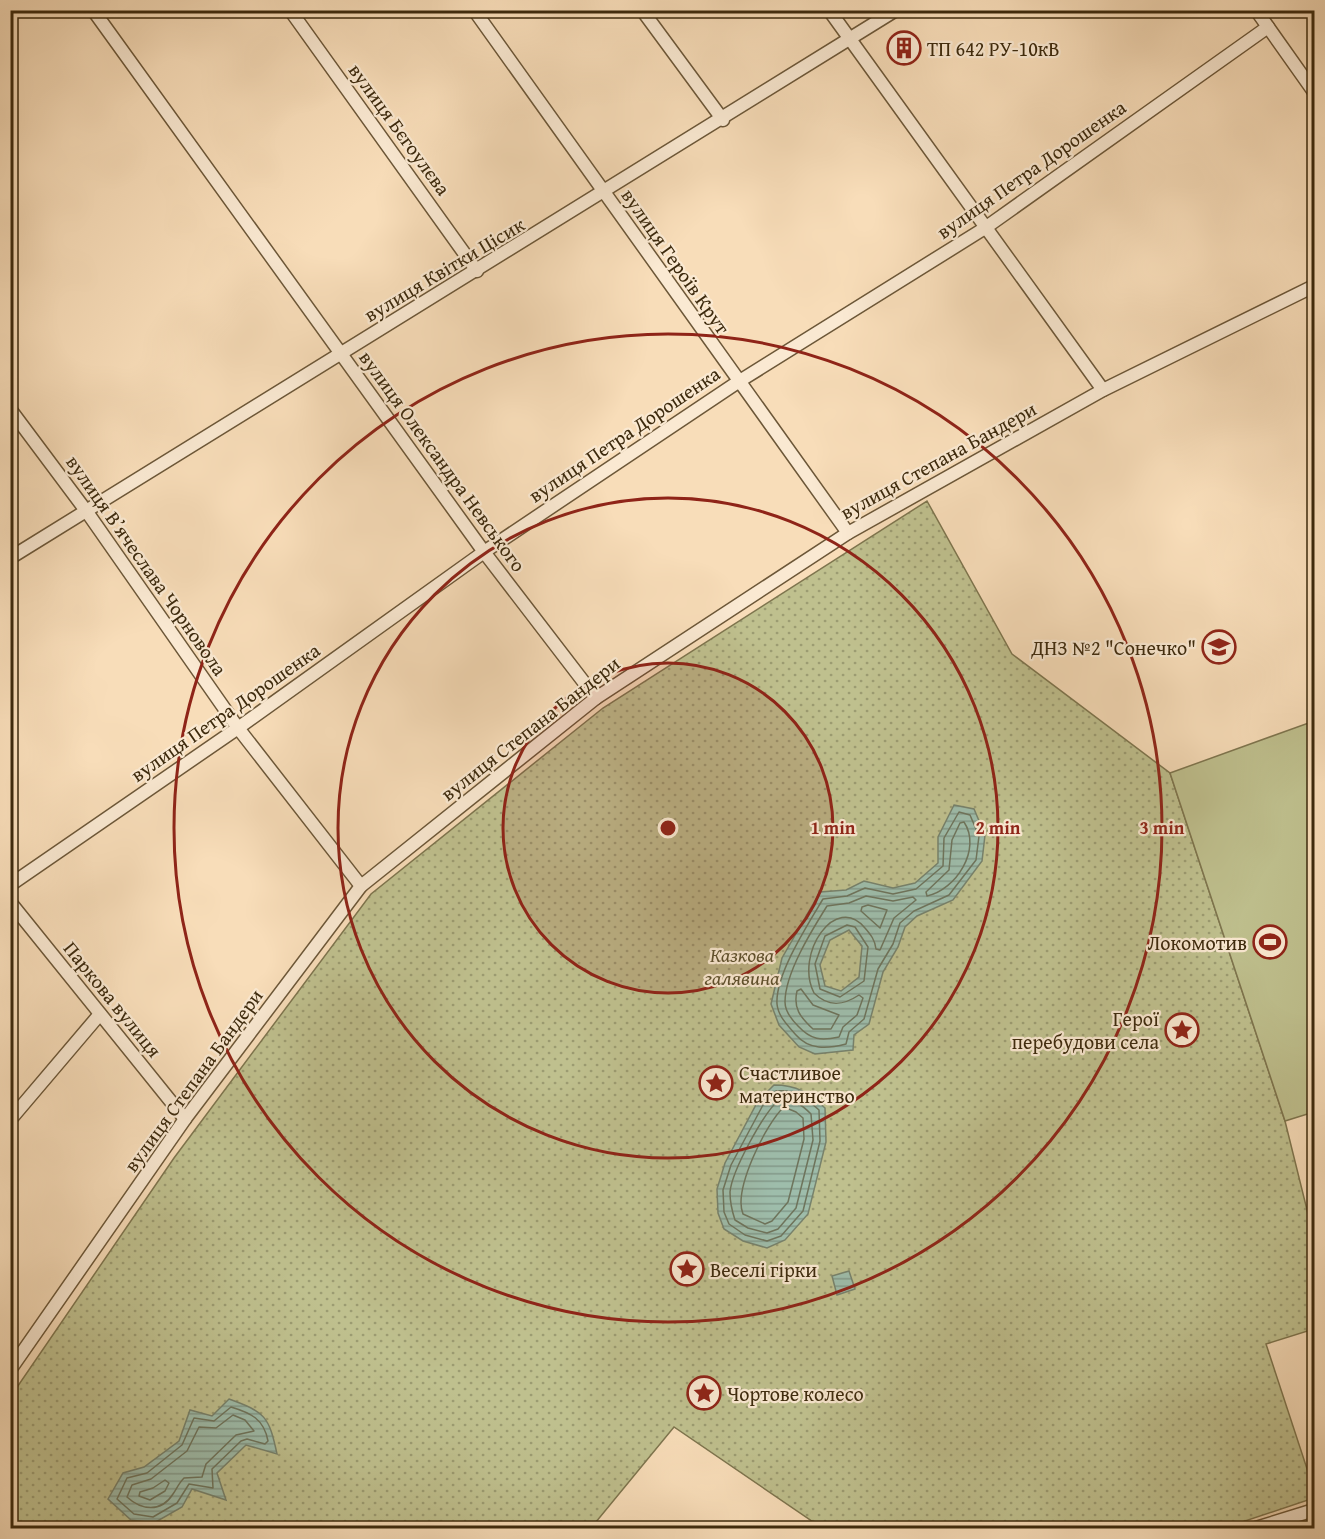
<svg xmlns="http://www.w3.org/2000/svg" width="1325" height="1539" viewBox="0 0 1325 1539" font-family="'Gentium Book Plus',serif">
	<style>
		.park { fill: url(#park-dots); stroke: #7e754e; stroke-width: 1.5 }
		.pitch { fill: #bfc08e; stroke: #7e754e; stroke-width: 1.5 }
		.water { fill: url(#water-rules); stroke: #77826c; stroke-width: 1.5; fill-rule: evenodd }
		.lines { fill: none; stroke-linecap: round; stroke-linejoin: round }
		.shore { stroke: #6e745c; stroke-width: 1.5 }
		.minor-casing { stroke: #6c5738; stroke-width: 15 }
		.minor { stroke: #fae9d2; stroke-width: 12 }
		.ring { fill: none; stroke: #8f2418; stroke-width: 3 }
		.labels { text-anchor: middle; dominant-baseline: central; stroke-width: 4.5; stroke-linejoin: round; paint-order: stroke }
		.poi-label { font-size: 20px; fill: #3d2a0d; stroke: #fae9d2; text-anchor: start }
		.street-label { font-size: 20px; fill: #3d2a0d; stroke: #fae9d2 }
		.park-label { font-size: 20px; font-style: italic; fill: #5e502d; stroke: #fae9d2 }
		.centre { fill: #8f2418; stroke: #fae9d2; stroke-width: 3 }
		.ring-label { font-size: 18px; text-anchor: middle; font-weight: bold; fill: #8f2418; stroke: #fae9d2; stroke-width: 4.5; stroke-linejoin: round; paint-order: stroke }
	</style>
	<defs>
		<pattern id="park-dots" width="8" height="8" patternUnits="userSpaceOnUse" patternTransform="scale(1.5)"><rect width="8" height="8" fill="#bfc08e"/><path d="M2 2h.1M6 6h.1" fill="none" stroke="#9c9c72" stroke-width="1.8" stroke-linecap="round"/></pattern>
		<pattern id="water-rules" width="6" height="5" patternUnits="userSpaceOnUse" patternTransform="scale(1.5)"><rect width="6" height="5" fill="#9ebdab"/><path d="M0 2.5h6" fill="none" stroke="#829a8a"/></pattern>
	</defs>
	<rect width="100%" height="100%" fill="#f8ddb9"/>
	<filter id="stains"><feTurbulence type="fractalNoise" baseFrequency=".00333" numOctaves="4"/><feColorMatrix values="0 0 0 0 .2 0 0 0 0 .09 0 0 0 0 .02 0 0 0 .5 -.17"/></filter>
	<radialGradient id="worn" r=".72"><stop offset=".6" stop-color="#630" stop-opacity="0"/><stop offset="1" stop-color="#630" stop-opacity=".3"/></radialGradient>
	<path class="park" d="M927,501l85,153 158,119 115,348 29,117v91l-48,15 48,146v8l-90,30h-402l-148,-101 -83,101h-580v-132l163,-238 197,-264 232,-186z"/>
	<path class="pitch" d="M1314,721v391l-29,9 -115,-348z"/>
	<g class="water">
		<path d="M954,805l20,4 11,26 -3,26 -29,39 -36,16 -12,11 -7,20 -15,25 -14,52 -15,11 -1,15 -38,4 -16,-7 -20,-22 -8,-21 11,-46 38,-66 26,-2 18,-9 29,7 22,-5 23,-20v-26zM849,930l13,16 -3,31 -18,14 -16,-5 -5,-21 10,-25z"/>
		<path d="M774,1085c23,0 35,8 51,23l1,34 -18,72 -23,26 -18,8 -24,-7 -19,-12 -6,-16 -1,-24 8,-26 33,-62z"/>
		<path d="M849,1271l6,18 -18,6 -5,-19z"/>
		<path d="M229,1399c36,13 40,17 48,55l-31,-9 -29,28 9,27 -34,-11 -10,18 -28,16 -23,-3 -23,-21 15,-26 21,-6 35,-26 11,-31 22,6z"/>
	</g>
	<g class="lines">
		<g class="shore">
			<path d="M959,812l11,3 9,21 -3,24 -27,35 -35,16 -14,12 -7,21 -15,25 -14,50 -15,13 -3,12c-19,5 -37,6 -50,-9 -8,-9 -18,-19 -19,-31 -2,-29 31,-80 46,-105l24,-3 18,-8 28,6 23,-5 27,-23 1,-28z"/>
			<path d="M964,822c18,27 -8,68 -37,74l-1,-4 23,-22 3,-30 8,-17z"/>
			<path d="M866,896l27,5 20,-4 3,3 -22,18 -14,32 -4,-1c-1,-9 -5,-14 -11,-21 -29,-36 -71,26 -51,65 15,15 30,12 45,2l4,3 -6,17 -14,12 -4,10c-18,4 -28,3 -41,-11 -6,-6 -13,-15 -13,-24 0,-29 27,-72 42,-96l22,-3z"/>
			<path d="M868,905l19,5 -7,18 -19,-17 1,-4z"/>
			<path d="M847,925l8,2 13,20 -4,34 -24,16 -20,-8 -5,-25 10,-28z"/>
			<path d="M801,989l12,16 26,10 -8,14h-18c-13,-12 -20,-21 -16,-38z"/>
			<path d="M776,1091c19,-2 30,7 43,19l1,31 -17,70 -22,25 -14,5 -22,-6 -16,-11 -5,-12 -1,-22 8,-25 32,-60z"/>
			<path d="M781,1098c13,1 21,7 30,16l2,26 -17,68 -18,21 -11,4 -19,-5 -13,-8c-3,-9 -5,-19 -5,-28 2,-21 34,-81 51,-94z"/>
			<path d="M784,1107l12,5 7,6 1,21 -16,63 -16,19 -7,3 -22,-10c-10,-24 23,-91 41,-107z"/>
			<path d="M231,1407c20,6 33,12 37,34l-3,3 -18,-5 -6,2 -29,28 1,19 -24,-4 -12,19 -24,14 -19,-3 -17,-15 10,-21 20,-5 35,-28 12,-27 20,3z"/>
			<path d="M233,1415l12,5 9,11 -18,4 -30,29 -4,13 -18,1c-5,5 -7,10 -11,16 -12,19 -32,16 -46,3l5,-12 19,-6 36,-28 12,-24 17,1z"/>
			<path d="M165,1480l4,3 -4,8 -15,9 -11,-4 1,-4 13,-4z"/>
		</g>
		<defs>
			<g id="minor">
				<path d="M93,10l391,542 112,146"/>
				<path d="M290,10l187,261"/>
				<path d="M474,10l374,523"/>
				<path d="M642,10l81,110"/>
				<path d="M829,10l274,380"/>
				<path d="M1256,10l58,82"/>
				<path d="M10,409l77,103 151,216 123,158"/>
				<path d="M10,558l886,-548"/>
				<path d="M10,885l228,-157 246,-176 254,-170 247,-154 283,-201"/>
				<path d="M10,902l175,217"/>
				<path d="M10,1120l90,-106"/>
				<path d="M10,1370l175,-251 176,-233 235,-188 252,-165 255,-143 211,-104"/>
				<path d="M1256,1528l58,-18"/>
			</g>
		</defs>
		<use href="#minor" class="minor-casing"/>
		<use href="#minor" class="minor"/>
	</g>
	<circle cx="668" cy="828" r="165" fill="#8f2418" fill-opacity=".12"/>
	<g class="ring">
		<circle cx="668" cy="828" r="165"/>
		<circle cx="668" cy="828" r="330"/>
		<circle cx="668" cy="828" r="494"/>
	</g>
	<defs>
		<symbol id="building-ring" viewBox="-11 -11 22 22"><circle r="9.5" fill="#fae9d2" stroke="#8f2418" stroke-width="1.5"/><path d="M-4-6H4V6H1V3H-1V6H-4ZM-2.5-4.3h1.7v1.8h-1.7ZM.8-4.3h1.7v1.8H.8ZM-2.5-1h1.7V.8h-1.7ZM.8-1h1.7V.8H.8Z" fill="#8f2418"/></symbol>
		<symbol id="school-ring" viewBox="-11 -11 22 22"><circle r="9.5" fill="#fae9d2" stroke="#8f2418" stroke-width="1.5"/><path d="M0-5L7-2L0 1L-7-2ZM-4 1L0 2.5L4 1V4Q0 6-4 4Z" fill="#8f2418"/></symbol>
		<symbol id="stadium-ring" viewBox="-11 -11 22 22"><circle r="9.5" fill="#fae9d2" stroke="#8f2418" stroke-width="1.5"/><path d="M0-5a6.5 5 0 1 0 0 10a6.5 5 0 1 0 0-10ZM-3.5-1.8h7v3.6h-7Z" fill="#8f2418"/></symbol>
		<symbol id="sight-ring" viewBox="-11 -11 22 22"><circle r="9.5" fill="#fae9d2" stroke="#8f2418" stroke-width="1.5"/><path d="M0-6L1.8-2.2L6-1.7L2.9 1.2L3.7 5.4L0 3.3L-3.7 5.4L-2.9 1.2L-6-1.7L-1.8-2.2Z" fill="#8f2418"/></symbol>
	</defs>
	<g fill-rule="evenodd">
		<use href="#building-ring" x="885" y="29" width="38" height="38"/>
		<use href="#school-ring" x="1200" y="628" width="38" height="38"/>
		<use href="#stadium-ring" x="1251" y="923" width="38" height="38"/>
		<use href="#sight-ring" x="1163" y="1011" width="38" height="38"/>
		<use href="#sight-ring" x="697" y="1064" width="38" height="38"/>
		<use href="#sight-ring" x="668" y="1250" width="38" height="38"/>
		<use href="#sight-ring" x="685" y="1374" width="38" height="38"/>
	</g>
	<g class="labels">
		<g class="poi-label">
			<text x="927" y="48">ТП 642 РУ-10кВ</text>
			<text x="1196" y="647" text-anchor="end">ДНЗ №2 "Сонечко"</text>
			<text x="1247" y="942" text-anchor="end">Локомотив</text>
			<text x="1159" y="1018" text-anchor="end">Герої<tspan x="1159" dy="23">перебудови села</tspan></text>
			<text x="739" y="1072">Счастливое<tspan x="739" dy="23">материнство</tspan></text>
			<text x="710" y="1269">Веселі гірки</text>
			<text x="727" y="1393">Чортове колесо</text>
		</g>
		<g class="street-label">
			<text transform="translate(400 129) rotate(54)">вулиця Бєгоулєва</text>
			<text transform="translate(1031 169) rotate(-35)">вулиця Петра Дорошенка</text>
			<text transform="translate(676 261) rotate(55)">вулиця Героїв Крут</text>
			<text transform="translate(444 269) rotate(-31)">вулиця Квітки Цісик</text>
			<text transform="translate(624 434) rotate(-34)">вулиця Петра Дорошенка</text>
			<text transform="translate(938 460) rotate(-29)">вулиця Степана Бандери</text>
			<text transform="translate(443 461) rotate(54)">вулиця Олександра Невського</text>
			<text transform="translate(147 565) rotate(55)">вулиця Вʼячеслава Чорновола</text>
			<text transform="translate(225 712) rotate(-35)">вулиця Петра Дорошенка</text>
			<text transform="translate(530 728) rotate(-38)">вулиця Степана Бандери</text>
			<text transform="translate(113 999) rotate(51)">Паркова вулиця</text>
			<text transform="translate(193 1080) rotate(-54)">вулиця Степана Бандери</text>
		</g>
		<g class="park-label">
			<text x="742" y="954">Казкова<tspan x="742" dy="23">галявина</tspan></text>
		</g>
	</g>
	<circle cx="668" cy="828" r="9" class="centre"/>
	<g class="ring-label">
		<text x="833" y="834">1 min</text>
		<text x="998" y="834">2 min</text>
		<text x="1162" y="834">3 min</text>
	</g>
	<rect width="1325" height="1539" fill="none" stroke="#f8ddb9" stroke-width="36"/>
	<rect x="12" y="12" width="1301" height="1515" fill="none" stroke="#3d2a0d" stroke-width="3"/>
	<rect x="18" y="18" width="1289" height="1503" fill="none" stroke="#3d2a0d" stroke-width="1.5"/>
	<rect width="100%" height="100%" filter="url(#stains)"/>
	<rect width="100%" height="100%" fill="url(#worn)"/>
</svg>
